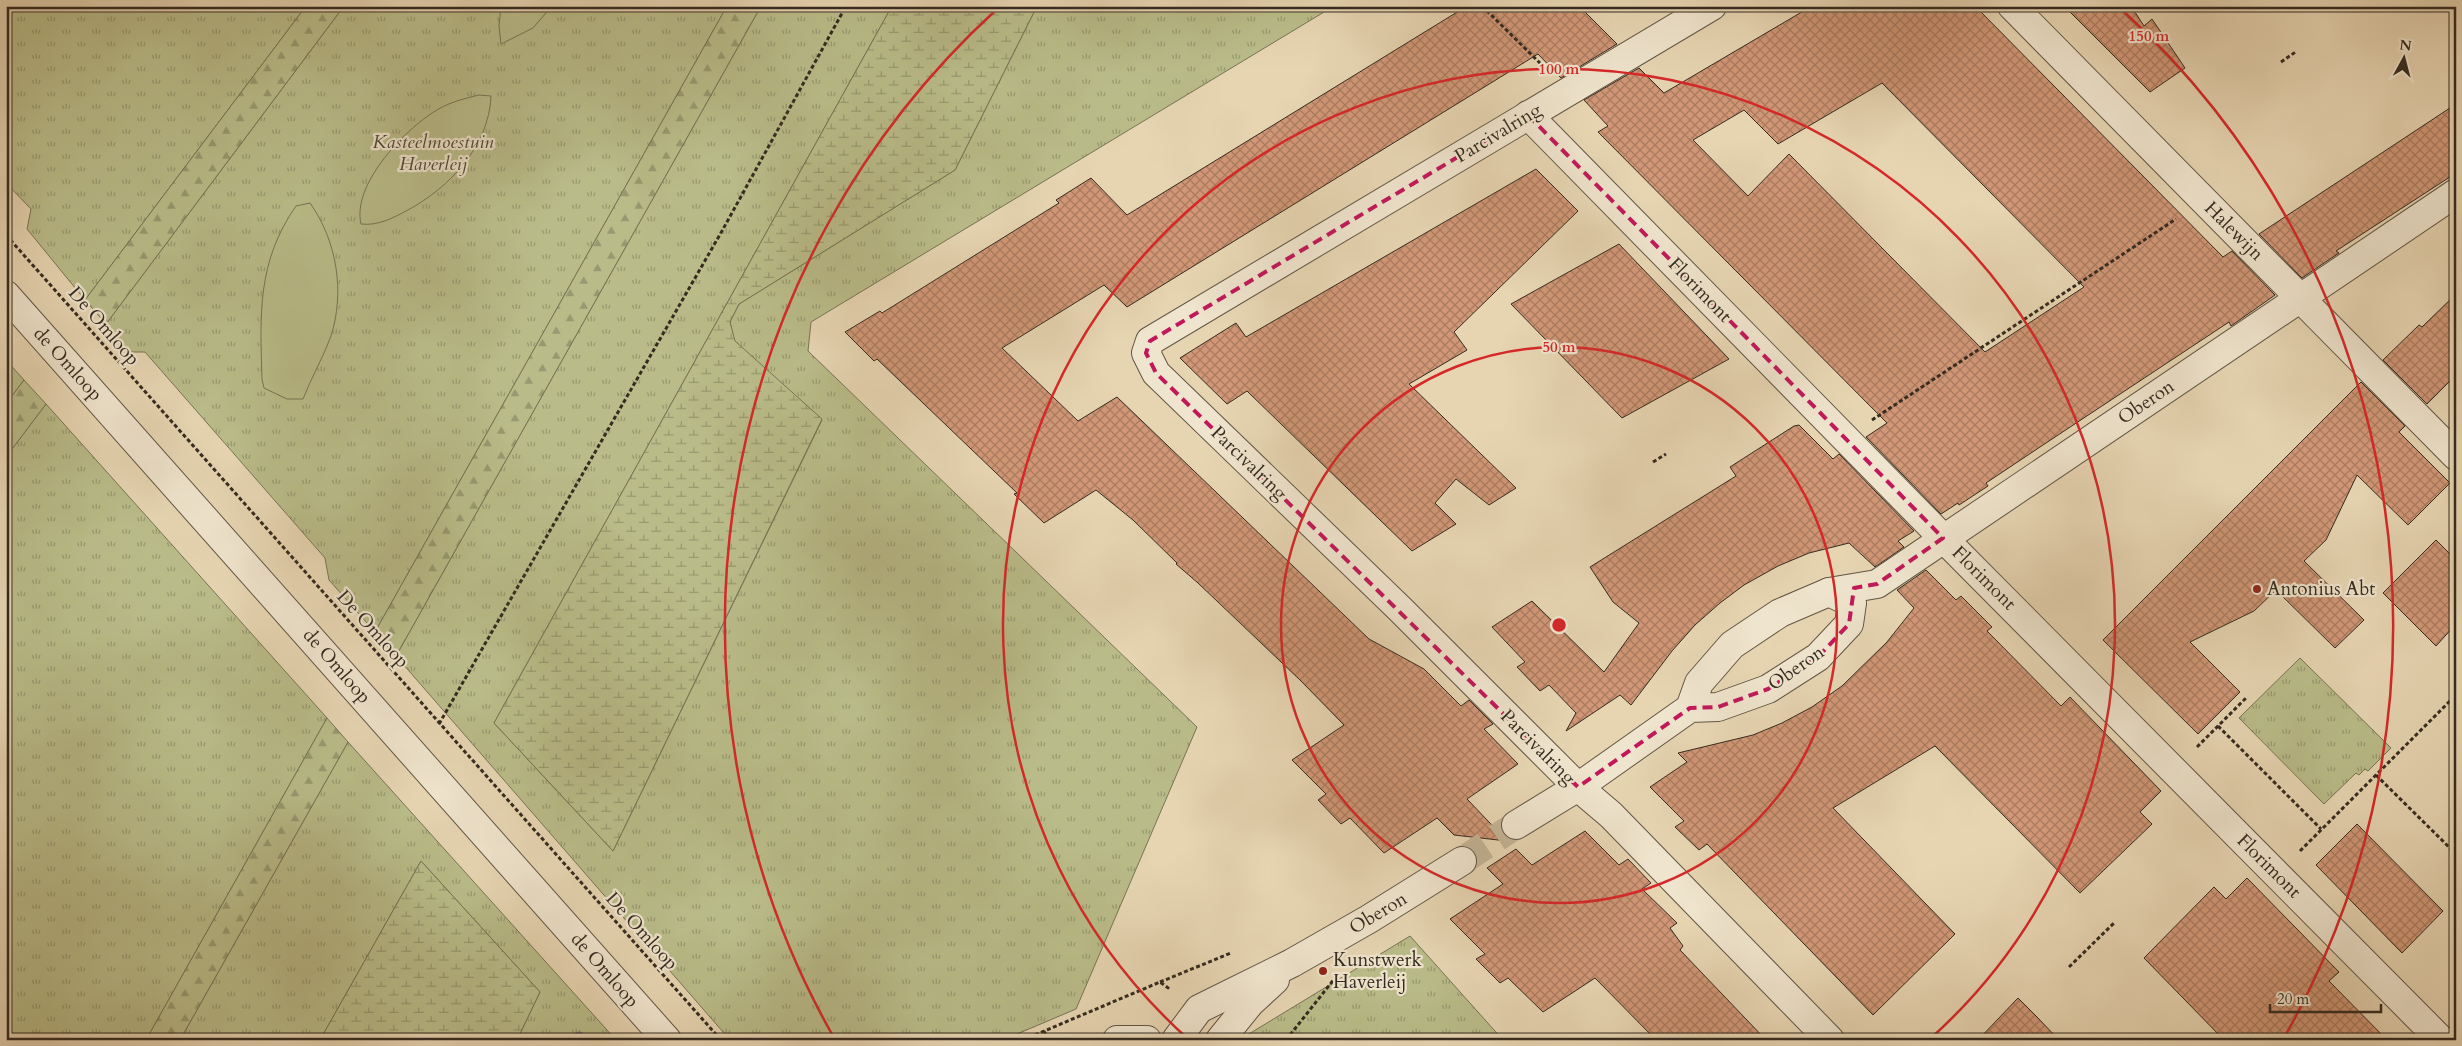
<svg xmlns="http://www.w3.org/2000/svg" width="2462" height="1046" viewBox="0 0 2462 1046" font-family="Cardo,serif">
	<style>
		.grass { fill: url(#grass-tufts); stroke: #777455 }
		.forest { fill: url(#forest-firs); stroke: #777455 }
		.wetland { fill: url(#wetland-marsh); stroke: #777455 }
		.garden { fill: #b9bc89; stroke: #777455 }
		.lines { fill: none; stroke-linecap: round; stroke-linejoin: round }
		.stream { stroke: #727e7b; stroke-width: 11 }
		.building { fill: url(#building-cross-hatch); stroke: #352b21; fill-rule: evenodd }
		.minor-tunnel { stroke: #c3b395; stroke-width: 28; stroke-dasharray: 28 14; stroke-linecap: butt }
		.minor-casing { stroke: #625645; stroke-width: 30 }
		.path { stroke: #352b21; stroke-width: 3; stroke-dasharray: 4 2.5; stroke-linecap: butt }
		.minor { stroke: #efe4cd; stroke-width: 28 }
		.marked { fill: none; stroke: #c2185b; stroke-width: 4; stroke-dasharray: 10 6; stroke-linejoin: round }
		.ring { fill: none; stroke: #d62828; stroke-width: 2.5 }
		.poi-dot { fill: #8f2418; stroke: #efe4cd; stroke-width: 2 }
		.labels { text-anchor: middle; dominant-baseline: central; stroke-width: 4.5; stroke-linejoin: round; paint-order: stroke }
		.street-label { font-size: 19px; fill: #352b21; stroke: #efe4cd }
		.park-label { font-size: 19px; font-style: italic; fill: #4f4836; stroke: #efe4cd }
		.poi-label { font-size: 19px; fill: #352b21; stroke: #efe4cd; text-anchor: start }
		.centre { fill: #d62828; stroke: #efe4cd; stroke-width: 2.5 }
		.ring-label { font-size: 15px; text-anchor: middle; font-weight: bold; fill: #d62828; stroke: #efe4cd; stroke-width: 4.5; stroke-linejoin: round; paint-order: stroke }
	</style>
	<defs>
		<pattern id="grass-tufts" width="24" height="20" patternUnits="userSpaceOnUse" patternTransform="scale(1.25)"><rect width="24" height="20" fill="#b9bc89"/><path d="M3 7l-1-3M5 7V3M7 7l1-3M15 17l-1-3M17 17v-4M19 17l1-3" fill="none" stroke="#979970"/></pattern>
		<pattern id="forest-firs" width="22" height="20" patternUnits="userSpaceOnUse" patternTransform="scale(1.25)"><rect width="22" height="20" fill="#b9bc89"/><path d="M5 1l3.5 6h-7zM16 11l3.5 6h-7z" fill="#979970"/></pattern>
		<pattern id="wetland-marsh" width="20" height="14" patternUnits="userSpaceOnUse" patternTransform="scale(1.25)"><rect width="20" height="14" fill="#b9bc89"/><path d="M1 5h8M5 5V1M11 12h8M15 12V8" fill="none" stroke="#979970"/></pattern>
		<pattern id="building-cross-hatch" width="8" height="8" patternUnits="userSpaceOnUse" patternTransform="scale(1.25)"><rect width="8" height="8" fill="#d19776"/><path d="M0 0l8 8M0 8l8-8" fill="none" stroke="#aa7b60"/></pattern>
	</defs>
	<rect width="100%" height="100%" fill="#e7d5b2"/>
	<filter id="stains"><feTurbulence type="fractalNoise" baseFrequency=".004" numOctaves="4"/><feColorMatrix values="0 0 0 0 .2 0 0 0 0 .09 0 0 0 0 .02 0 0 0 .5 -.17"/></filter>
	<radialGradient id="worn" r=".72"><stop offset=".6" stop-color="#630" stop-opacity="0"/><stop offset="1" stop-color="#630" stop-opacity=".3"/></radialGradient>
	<g class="grass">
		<path d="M6,6h300l-221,294 -58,-71 4,-20 -25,-26z"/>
		<path d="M344,6h383l-352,626 -46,-52 -4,-22 -180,-206h-17l-22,-28z"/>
		<path d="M761,6h131l-398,717 119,128 209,-431 -88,-79 -4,-19 9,-18 216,-134 82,-164h297l-523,316 -3,29 389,376 -121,282 -73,31h-273l-334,-384z"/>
		<path d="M6,360l18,20 -18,24z"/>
		<path d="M46,404l281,314 -181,322h-140v-583z"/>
		<path d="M2300,658l91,90 -23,23 -3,-2 -6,6 -3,-2 -32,31 -85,-86z"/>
		<path d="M348,742l268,298h-99l23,-48 -119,-131 -101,179h-140z"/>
		<path d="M1410,936l93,104h-264z"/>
	</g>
	<g class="forest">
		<path d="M306,6h38l-238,318 -21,-24z"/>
		<path d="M727,6h34l-365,650 -21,-24z"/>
		<path d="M24,380l22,24 -40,53v-53z"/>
		<path d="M327,718l21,24 -168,298h-34z"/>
	</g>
	<g class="wetland">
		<path d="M892,6h145l-82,164 -216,134 -9,18 5,19 87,78 -209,432 -119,-128z"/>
		<path d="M421,861l119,131 -23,48h-197z"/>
	</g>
	<g class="garden">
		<path d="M501,6h51l-19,22 -32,16 -2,-18z"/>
		<path d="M479,95l12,1c-2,50 -41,91 -83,114 -15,8 -30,16 -47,14 -9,-39 41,-91 71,-111 15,-10 30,-14 47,-18z"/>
		<path d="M310,203c27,38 35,89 21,133 -8,22 -20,42 -28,63h-16l-23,-11 -2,-9c-2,-65 -5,-117 34,-173z"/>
	</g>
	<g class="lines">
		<path class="stream" d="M579,1037l2,3"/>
	</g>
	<g class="building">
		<path d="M1467,6h112l38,38 -56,34 -23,-24 -411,253 -23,-22 -102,63 76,73 39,-24 252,242 55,30 37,37 8,-6 24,24 -9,5 34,35 -51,35 40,42 -53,-6 -17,-17 -53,35 -34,-35 -9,6 -23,-24 8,-6 -34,-34 52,-35 -43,-44 -103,-98 -22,-19 1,-1 -44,-43 -37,-30 -52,33 -30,-29 3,-1 -140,-134 -3,2 -29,-29 35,-21 2,2 177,-110 -3,-3 35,-22 36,37z"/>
		<path d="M1812,6h163l248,251 9,-6 43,44 -44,31 -2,-4 -183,121 -60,40 2,3 -29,19 -1,-2 -17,11 -75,-77 21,-14 -289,-291 10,-6 -24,-26 55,-32 25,25zM1882,83l202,204 -99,65 -196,-198 -41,42 -55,-56 51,-30 34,34z"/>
		<path d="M2064,6h67l13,20 8,-7 33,49 -35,24z"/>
		<path d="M2456,104v69l-120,78 3,2 -15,10 -22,15 -43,-44z"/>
		<path d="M1536,169l42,42 -124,121 13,18 -58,34 107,104 -27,17 -33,-26 -21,24 21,21 -44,27 -165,-160 -20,13 -47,-46 56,-35 10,14z"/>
		<path d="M1619,244l110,115 -107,59 -111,-114z"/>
		<path d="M2456,294v81l-29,29 -44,-44 36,-35 3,2z"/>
		<path d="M2361,382l44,44 -6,6 51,51 -42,42 -51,-50 -31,65 -22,21 60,59 -29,28 -59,-58 -22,21 -64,31 50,50 -42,42 -95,-94z"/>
		<path d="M1799,425l34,34 6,-5 75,77 -16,10 6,6 -29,20 -26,-24 -40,10 -31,13 -34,19 -24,18 -25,22 -23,26 -41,54 -11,-10 -54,36 10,-18 -27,-28 -9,6 -23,-24 8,-5 -33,-35 40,-26 72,71 35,-49 -26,-21 -23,-35 146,-91 -6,-9 64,-41z"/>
		<path d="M2436,540l20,20v64l-20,22 -53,-53z"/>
		<path d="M1926,570l30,30 5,-4 31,31 -5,4 74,75 9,-9 91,94 -21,21 12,12 -72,69 -145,-147 -102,62 122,126 -82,81 -166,-171 -8,6 -24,-23 9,-6 -34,-34 37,-25 -9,-9 75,-18 29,-12 30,-16 30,-21 45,-44 27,-34 -17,-18z"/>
		<path d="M2357,824l86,87 -41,42 -86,-88z"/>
		<path d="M1585,831l34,34 9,-6 23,24 -9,6 35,34 -7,5 13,18 -3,4 86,90h-110l-61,-62 -52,34 -35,-34 -8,5 -24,-24 9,-5 -35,-35 53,-35 -16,-16 29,-19 16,16z"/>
		<path d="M2247,878l92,94 -10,9 58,59h-163l-80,-82 70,-71 12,12z"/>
		<path d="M2018,998l17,17 24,25h-81z"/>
	</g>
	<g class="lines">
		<path class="minor-tunnel" d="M1462,861l54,-36"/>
		<defs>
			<g id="minor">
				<path d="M1712,6l-562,335 -4,12 10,20 244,236 178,178 33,28 219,225"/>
				<path d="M2012,6l444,450"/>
				<path d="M1528,115l415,423 498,502"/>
				<path d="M6,295l661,745"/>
				<path d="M1829,592l48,-8 579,-391"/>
				<path d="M1516,825l62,-38 112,-79 9,-25 33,-38 48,-32 49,-21 23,11 -3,21 -31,33 -50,32 -50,18 -28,1"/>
				<path d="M1117,1040h30"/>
				<path d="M1176,1040l23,-31 93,-46 77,-44 93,-58"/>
				<path d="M1220,1040l30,-37 25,-23"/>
			</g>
		</defs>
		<use href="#minor" class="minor-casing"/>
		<g class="path">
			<path d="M1482,6l62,61"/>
			<path d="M2281,62l16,-11"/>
			<path d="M6,235l715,805"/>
			<path d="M1872,420l304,-201"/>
			<path d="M1653,462l13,-8"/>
			<path d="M439,724l283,-493 124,-225"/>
			<path d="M2218,726l103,103"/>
			<path d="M2197,747l49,-49"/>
			<path d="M2376,775l80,79"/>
			<path d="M2300,851l156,-156"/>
			<path d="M2069,967l45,-44"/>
			<path d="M1160,982l71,-29"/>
			<path d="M1044,1031l4,9"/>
			<path d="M1023,1040l137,-58 11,8"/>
			<path d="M1286,1040l49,-62"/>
		</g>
		<use href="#minor" class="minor"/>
	</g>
	<path class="marked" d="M1528,115l415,423 -66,46 -23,4 -5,36 -31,33 -50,32 -50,18 -28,1 -112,79 -422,-414 -10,-20 4,-12z"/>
	<g class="ring">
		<circle cx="1559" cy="625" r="278"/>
		<path d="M1187 1038A556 556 0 1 1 1931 1038"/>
		<path d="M833 1036A834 834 0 0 1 996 10M2122 10A834 834 0 0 1 2285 1036"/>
	</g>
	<g class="poi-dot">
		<circle cx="2257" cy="589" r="5"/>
		<circle cx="1323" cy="971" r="5"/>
	</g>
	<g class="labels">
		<g class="street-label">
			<text transform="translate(1498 133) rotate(-31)">Parcivalring</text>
			<text transform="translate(2234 231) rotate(45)">Halewijn</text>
			<text transform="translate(1700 290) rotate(46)">Florimont</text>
			<text transform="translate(104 326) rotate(49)">De Omloop</text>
			<text transform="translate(68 364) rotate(48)">de Omloop</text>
			<text transform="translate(2146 402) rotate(-34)">Oberon</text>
			<text transform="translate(1249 463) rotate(44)">Parcivalring</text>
			<text transform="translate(1984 578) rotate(45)">Florimont</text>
			<text transform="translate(373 629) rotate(48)">De Omloop</text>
			<text transform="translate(337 666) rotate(49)">de Omloop</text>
			<text transform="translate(1796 668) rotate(-35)">Oberon</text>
			<text transform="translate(1538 747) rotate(45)">Parcivalring</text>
			<text transform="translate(2269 866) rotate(45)">Florimont</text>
			<text transform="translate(1378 913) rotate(-31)">Oberon</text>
			<text transform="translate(642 931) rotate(48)">De Omloop</text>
			<text transform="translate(605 970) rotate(49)">de Omloop</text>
		</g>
		<g class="park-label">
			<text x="433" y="142">Kasteelmoestuin<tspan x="433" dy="22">Haverleij</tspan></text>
		</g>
		<g class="poi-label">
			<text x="2267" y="589">Antonius Abt</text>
			<text x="1333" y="960">Kunstwerk<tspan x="1333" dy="22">Haverleij</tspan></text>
		</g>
	</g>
	<circle cx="1559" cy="625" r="8" class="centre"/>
	<g class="ring-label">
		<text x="2149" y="41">150 m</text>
		<text x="1559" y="74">100 m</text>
		<text x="1559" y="352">50 m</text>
	</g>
	<rect width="2462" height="1046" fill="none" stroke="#e7d5b2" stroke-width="25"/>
	<rect x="8" y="8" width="2447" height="1031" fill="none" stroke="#352b21" stroke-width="2.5"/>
	<rect x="12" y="12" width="2437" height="1021" fill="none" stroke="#352b21"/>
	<g transform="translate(2404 58) rotate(7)" stroke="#efe4cd" stroke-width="4" paint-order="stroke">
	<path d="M0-4L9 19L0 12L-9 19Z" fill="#352b21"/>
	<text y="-8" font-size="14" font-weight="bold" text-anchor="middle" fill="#352b21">N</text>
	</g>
	<path d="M2270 1004v8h111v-8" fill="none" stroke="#352b21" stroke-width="2.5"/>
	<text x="2277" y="1004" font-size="15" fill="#352b21" stroke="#efe4cd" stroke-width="4" paint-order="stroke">20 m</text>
	<rect width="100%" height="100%" filter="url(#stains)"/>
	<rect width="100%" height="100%" fill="url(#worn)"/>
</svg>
